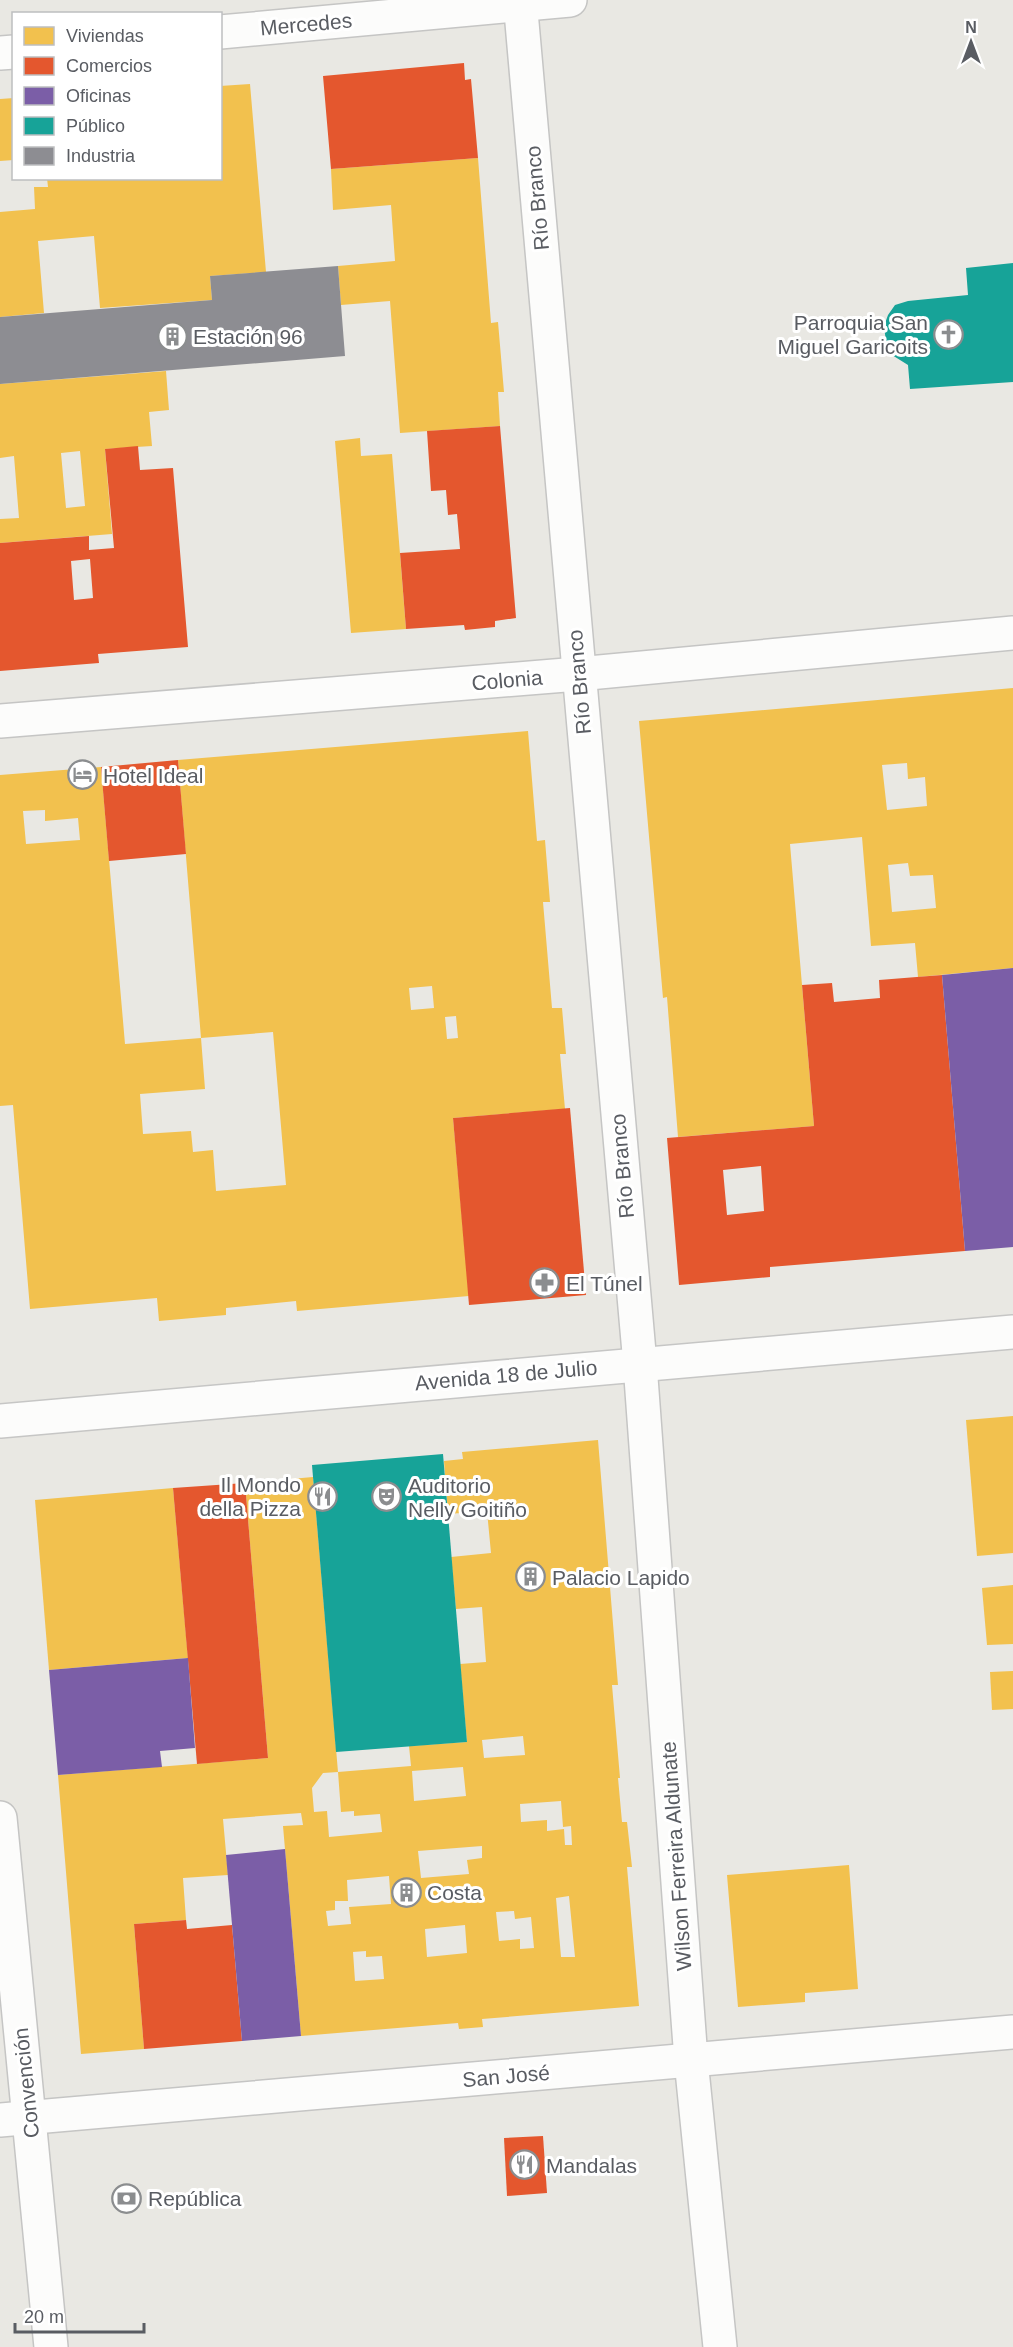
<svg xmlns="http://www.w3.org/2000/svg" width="1013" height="2347" viewBox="0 0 1013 2347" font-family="Helvetica,sans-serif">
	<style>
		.homes { fill: #f2c14e; fill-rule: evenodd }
		.shops { fill: #e4572e; fill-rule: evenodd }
		.offices { fill: #7b5ea7 }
		.public { fill: #17a398 }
		.industry { fill: #8d8d92 }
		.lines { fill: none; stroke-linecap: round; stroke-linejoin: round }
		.street-casing { stroke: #c5c5c4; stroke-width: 36 }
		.secondary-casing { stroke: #c6c6c5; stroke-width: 36 }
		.street { stroke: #fcfcfb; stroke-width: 33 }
		.secondary { stroke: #fcfcfb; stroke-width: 33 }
		.labels { text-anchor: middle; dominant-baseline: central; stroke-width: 6; stroke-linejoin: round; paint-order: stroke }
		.street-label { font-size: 21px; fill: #595c62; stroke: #fff }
		.poi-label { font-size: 21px; fill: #595c62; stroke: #fff; text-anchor: start }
	</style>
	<rect width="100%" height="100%" fill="#e9e8e3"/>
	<g class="homes">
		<path d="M250,84l16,188 -56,4 2,24 -112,8 -6,-72 -56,5 6,72 -44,4v-105l35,-3 -1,-22h14l-1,-9h173v-92z"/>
		<path d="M14,98v62l-14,1v-62z"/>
		<path d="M478,158l13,165 7,-1 6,70h-6l2,34 -100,7 -10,-132 -49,4 -3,-39 57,-5 -4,-56 -58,5 -2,-41z"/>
		<path d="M166,371l3,39 -20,2 3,34 -47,3 7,85 -112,9v-24l19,-1 -5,-62 -14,2v-74zM80,451l5,55 -19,2 -5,-55z"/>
		<path d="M360,438l1,18 31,-2 14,175 -55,4 -16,-192z"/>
		<path d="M1013,688v280l-95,9 -3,-34 -44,3 -9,-109 -72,7 24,282 -136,11 -11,-140 -4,1 -24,-277zM907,763l1,16 17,-2 2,29 -40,4 -5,-45zM908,863l2,13 23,-1 3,33 -44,4 -4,-47z"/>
		<path d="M528,731l9,110 8,-1 5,62h-7l9,106h10l4,46h-6l5,55 -112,9 16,178 -172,15 -1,-10 -70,7v7l-67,6 -2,-23 -127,11 -17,-204 -13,1v-331l101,-8 24,277 76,-6 -23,-278zM45,810v11l33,-3 2,22 -54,4 -3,-33zM432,986l2,22 -23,2 -2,-22zM456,1016l2,22 -11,1 -2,-22zM273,1032l13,153 -70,6 -3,-41 -20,2 -2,-21 -48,3 -3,-40 65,-5 -4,-51z"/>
		<path d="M1013,1416v137l-36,3 -11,-136z"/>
		<path d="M598,1440l20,245h-6l8,93h-2l4,44h5l5,45h-5l12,139 -157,13 1,8 -24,2 -1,-6 -157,13 -18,-210 20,-1 -2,-12 -78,6 5,56 -45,3 3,42 -52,4 10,125 -63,5 -23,-279 210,-17 -23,-275 68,-6 25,295 73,-6 -2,-20 58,-4 -7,-78 26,-2 -4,-55 -26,2 -5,-52 40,-4 -4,-42 -39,3 -4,-53 19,-2 -1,-7zM523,1736l2,19 -41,3 -2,-18zM463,1767l3,29 -52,5 -2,-30zM338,1772l3,40 13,-1v5l26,-2 2,18 -53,5 -2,-26 -13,1 -2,-24 11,-15zM561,1801l2,26 8,-1 1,19h-7l-1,-16 -17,2v-11l-26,2 -1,-18zM482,1846v12l-15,2 2,14 -48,4 -3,-27zM389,1876l2,28 -42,3 2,17 -23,2 -2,-15 9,-1v-9h13l-1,-21zM569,1896l6,61h-14l-5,-59zM514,1911l1,8 16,-2 3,31 -14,1v-10l-21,2 -3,-29zM465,1925l2,28 -40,4 -2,-28zM366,1951v6l16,-1 2,23 -29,2 -2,-29z"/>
		<path d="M173,1488l15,170 -139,12 -14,-170z"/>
		<path d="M1013,1585v59l-26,1 -5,-57z"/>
		<path d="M1013,1671v38l-21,1 -2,-38z"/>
		<path d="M849,1865l9,124 -53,4v9l-67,5 -11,-132z"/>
	</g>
	<g class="shops">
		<path d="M464,63l1,17 6,-1 7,79 -147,11 -8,-93z"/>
		<path d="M500,426l16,192 -21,3v6l-30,3 -1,-5 -58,4 -6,-76 60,-4 -3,-35 -9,1 -2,-25 -15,1 -4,-60z"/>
		<path d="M138,446l2,24 33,-2 15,179 -90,7 1,9 -99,8v-128l89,-7v14l25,-2 -9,-99zM90,559l3,39 -19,2 -3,-39z"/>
		<path d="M178,760l8,94 -77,7 -8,-94z"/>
		<path d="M942,975l23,276 -195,16v10l-91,8 -12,-147 147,-12 -12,-141 30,-2 2,19 46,-4 -1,-18zM761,1166l3,45 -37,4 -4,-45z"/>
		<path d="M570,1108l16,187 -117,10 -16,-187z"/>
		<path d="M245,1483l23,275 -71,6 -24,-276z"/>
		<path d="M186,1920l1,9 45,-4 10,116 -98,8 -10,-125z"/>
		<path d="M543,2136l4,57 -40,3 -3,-58z"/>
	</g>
	<g class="offices">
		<path d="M1013,968v279l-48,4 -23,-276z"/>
		<path d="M188,1658l7,90 -35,3 2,16 -104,8 -9,-105z"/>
		<path d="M285,1849l16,187 -59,5 -16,-186z"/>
	</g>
	<g class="public">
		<path d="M1013,263v119l-103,7 -2,-24 -16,-10 -6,-13 -2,-16 4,-11 7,-10 13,-4 60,-6 -2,-27z"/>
		<path d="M443,1454l24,288 -131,10 -24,-287z"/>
	</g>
	<path class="industry" d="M338,266l7,90 -345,28v-67l212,-17 -2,-24z"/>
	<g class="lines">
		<defs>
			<g id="street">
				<path d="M520,0l120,1364 51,696 29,287"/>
				<path d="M220,32l350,-32"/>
				<path d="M0,53l14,-1"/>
				<path d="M0,721l578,-47 435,-41"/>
				<path d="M0,1818l51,529"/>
				<path d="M0,2120l1013,-88"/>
			</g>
			<path id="secondary" d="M0,1421l1013,-89"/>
		</defs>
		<use href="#street" class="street-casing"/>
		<use href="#secondary" class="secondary-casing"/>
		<use href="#street" class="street"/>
		<use href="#secondary" class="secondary"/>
	</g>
	<defs>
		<symbol id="church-ring" viewBox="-11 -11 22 22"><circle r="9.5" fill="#fff" stroke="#8b8d8f" stroke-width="1.5"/><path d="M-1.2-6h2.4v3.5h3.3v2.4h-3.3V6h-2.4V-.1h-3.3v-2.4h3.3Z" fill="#8b8d8f"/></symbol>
		<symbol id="building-ring" viewBox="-11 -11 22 22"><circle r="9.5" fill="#fff" stroke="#8b8d8f" stroke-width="1.5"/><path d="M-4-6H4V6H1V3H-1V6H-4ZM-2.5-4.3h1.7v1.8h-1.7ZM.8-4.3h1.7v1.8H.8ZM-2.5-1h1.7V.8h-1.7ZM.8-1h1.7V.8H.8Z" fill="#8b8d8f"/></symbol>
		<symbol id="hotel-ring" viewBox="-11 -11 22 22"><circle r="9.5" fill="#fff" stroke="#8b8d8f" stroke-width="1.5"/><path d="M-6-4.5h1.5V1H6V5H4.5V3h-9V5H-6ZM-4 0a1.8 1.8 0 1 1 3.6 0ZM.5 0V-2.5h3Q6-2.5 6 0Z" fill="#8b8d8f"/></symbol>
		<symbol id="pharmacy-ring" viewBox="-11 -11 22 22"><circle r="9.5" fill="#fff" stroke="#8b8d8f" stroke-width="1.5"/><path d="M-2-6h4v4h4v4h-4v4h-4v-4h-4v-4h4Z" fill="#8b8d8f"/></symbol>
		<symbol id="restaurant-ring" viewBox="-11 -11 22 22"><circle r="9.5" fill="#fff" stroke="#8b8d8f" stroke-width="1.5"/><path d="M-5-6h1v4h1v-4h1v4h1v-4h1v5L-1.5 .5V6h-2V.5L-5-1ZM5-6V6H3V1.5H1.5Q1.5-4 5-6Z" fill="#8b8d8f"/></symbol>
		<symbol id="theatre-ring" viewBox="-11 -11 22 22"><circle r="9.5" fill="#fff" stroke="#8b8d8f" stroke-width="1.5"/><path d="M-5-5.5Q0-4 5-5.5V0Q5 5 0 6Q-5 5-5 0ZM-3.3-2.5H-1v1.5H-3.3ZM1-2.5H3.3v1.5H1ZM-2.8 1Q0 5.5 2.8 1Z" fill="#8b8d8f"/></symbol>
		<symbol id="bank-ring" viewBox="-11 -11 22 22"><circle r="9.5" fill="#fff" stroke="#8b8d8f" stroke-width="1.5"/><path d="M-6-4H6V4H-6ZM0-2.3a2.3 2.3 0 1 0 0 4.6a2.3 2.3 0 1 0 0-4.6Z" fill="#8b8d8f"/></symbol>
	</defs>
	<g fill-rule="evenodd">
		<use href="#church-ring" x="932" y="318" width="33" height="33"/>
		<use href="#building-ring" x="156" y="320" width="33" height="33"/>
		<use href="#hotel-ring" x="66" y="758" width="33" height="33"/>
		<use href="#pharmacy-ring" x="528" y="1266" width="33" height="33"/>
		<use href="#restaurant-ring" x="306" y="1480" width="33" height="33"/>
		<use href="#theatre-ring" x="370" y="1480" width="33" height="33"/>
		<use href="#building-ring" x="514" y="1560" width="33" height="33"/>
		<use href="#building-ring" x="390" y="1876" width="33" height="33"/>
		<use href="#restaurant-ring" x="508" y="2148" width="33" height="33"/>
		<use href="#bank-ring" x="110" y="2182" width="33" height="33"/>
	</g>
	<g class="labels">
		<g class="street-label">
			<text transform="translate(306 24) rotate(-5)">Mercedes</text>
			<text transform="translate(537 198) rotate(-95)">Río Branco</text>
			<text transform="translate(507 680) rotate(-5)">Colonia</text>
			<text transform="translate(579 682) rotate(-95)">Río Branco</text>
			<text transform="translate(622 1166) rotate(-95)">Río Branco</text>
			<text transform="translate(506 1375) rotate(-5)">Avenida 18 de Julio</text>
			<text transform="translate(676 1856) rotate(-94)">Wilson Ferreira Aldunate</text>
			<text transform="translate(506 2076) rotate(-5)">San José</text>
			<text transform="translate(26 2083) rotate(-96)">Convención</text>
		</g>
		<g class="poi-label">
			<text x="928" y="322" text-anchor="end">Parroquia San<tspan x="928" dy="24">Miguel Garicoits</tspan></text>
			<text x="193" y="336">Estación 96</text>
			<text x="103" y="775">Hotel Ideal</text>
			<text x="566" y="1283">El Túnel</text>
			<text x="301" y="1484" text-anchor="end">Il Mondo<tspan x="301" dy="24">della Pizza</tspan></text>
			<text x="408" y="1485">Auditorio<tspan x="408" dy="24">Nelly Goitiño</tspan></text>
			<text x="552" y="1577">Palacio Lapido</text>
			<text x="427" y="1892">Costa</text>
			<text x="546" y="2165">Mandalas</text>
			<text x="148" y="2198">República</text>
		</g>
	</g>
	<rect x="12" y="12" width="210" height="168" fill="#ffffff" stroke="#bdbec0" stroke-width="1.5"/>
	<rect x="24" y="27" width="30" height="18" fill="#f2c14e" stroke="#bdbec0" stroke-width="1.5"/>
	<text x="66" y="42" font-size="18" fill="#595c62">Viviendas</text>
	<rect x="24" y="57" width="30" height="18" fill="#e4572e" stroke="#bdbec0" stroke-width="1.5"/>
	<text x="66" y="72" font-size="18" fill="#595c62">Comercios</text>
	<rect x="24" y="87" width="30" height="18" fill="#7b5ea7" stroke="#bdbec0" stroke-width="1.5"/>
	<text x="66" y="102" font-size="18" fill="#595c62">Oficinas</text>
	<rect x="24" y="117" width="30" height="18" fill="#17a398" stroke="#bdbec0" stroke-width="1.5"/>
	<text x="66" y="132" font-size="18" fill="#595c62">Público</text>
	<rect x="24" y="147" width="30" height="18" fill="#8d8d92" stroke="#bdbec0" stroke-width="1.5"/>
	<text x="66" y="162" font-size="18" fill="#595c62">Industria</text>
	<g transform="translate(971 42)" stroke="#ffffff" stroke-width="4.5" paint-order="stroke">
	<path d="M0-4.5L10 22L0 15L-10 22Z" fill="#595c62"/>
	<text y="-9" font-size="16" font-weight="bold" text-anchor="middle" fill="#595c62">N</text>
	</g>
	<path d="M15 2323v9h129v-9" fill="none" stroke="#595c62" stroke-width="3"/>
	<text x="24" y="2323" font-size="18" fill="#595c62" stroke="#ffffff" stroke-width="4.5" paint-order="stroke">20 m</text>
</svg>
